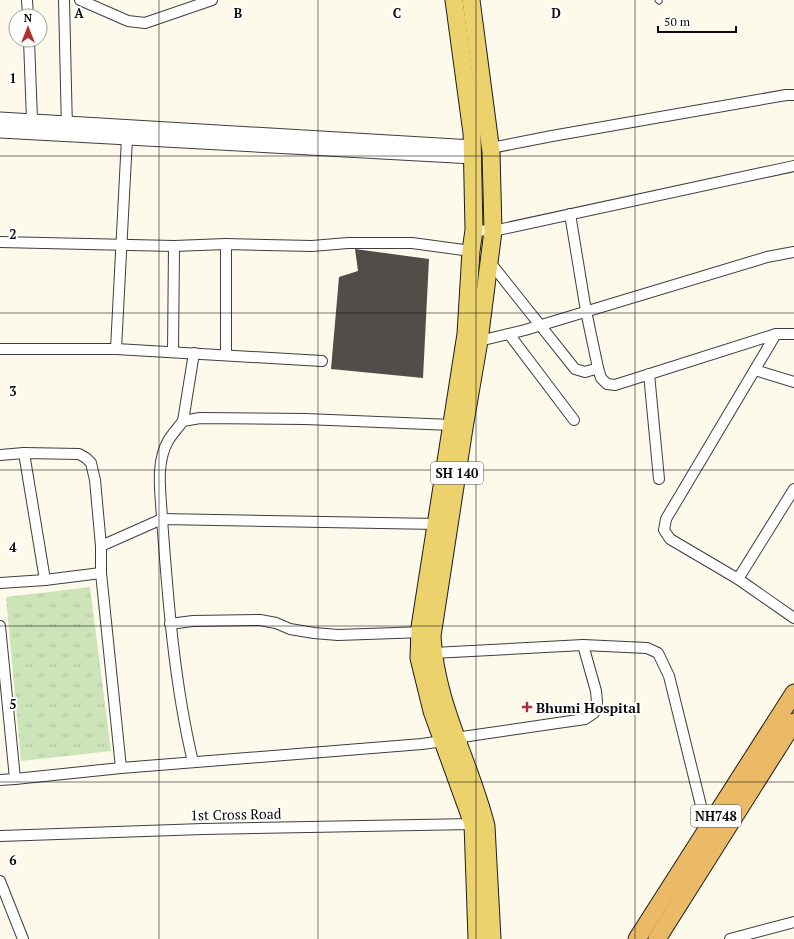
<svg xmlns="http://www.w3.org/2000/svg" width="794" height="939" viewBox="0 0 794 939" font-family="'PT Serif',serif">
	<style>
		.grass { fill: url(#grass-tufts) }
		.building { fill: #524d48 }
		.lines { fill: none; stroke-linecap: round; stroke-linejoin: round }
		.service-casing { stroke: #3e3e3e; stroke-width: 7 }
		.minor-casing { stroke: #3e3e3e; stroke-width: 12 }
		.tertiary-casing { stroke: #3e3e3e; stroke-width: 15 }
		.primary-casing { stroke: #1c1c1c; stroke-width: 19 }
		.trunk-casing { stroke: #1c1c1c; stroke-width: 19 }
		.service { stroke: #fff; stroke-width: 5 }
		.minor { stroke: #fff; stroke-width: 10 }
		.tertiary { stroke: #fff; stroke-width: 13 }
		.primary { stroke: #ecd26c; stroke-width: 17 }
		.trunk { stroke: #eaba66; stroke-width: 17 }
		.grid { fill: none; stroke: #0b0b0b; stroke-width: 1; stroke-opacity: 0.55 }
		.poi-dot { fill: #ad3031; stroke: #fff; stroke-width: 1.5 }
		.labels { text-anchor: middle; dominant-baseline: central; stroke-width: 4; stroke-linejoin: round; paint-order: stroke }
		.shield { fill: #fff; stroke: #545454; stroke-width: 1 }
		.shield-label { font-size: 13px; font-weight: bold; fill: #0b0b0b }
		.poi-label { font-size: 14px; font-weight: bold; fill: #0b0b0b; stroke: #fff; text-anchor: start }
		.street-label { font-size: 14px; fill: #0b0b0b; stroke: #fff }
		.grid-label { font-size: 13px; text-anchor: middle; font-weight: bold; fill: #0b0b0b; stroke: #fff; stroke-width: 4; stroke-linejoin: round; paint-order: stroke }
	</style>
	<defs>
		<pattern id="grass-tufts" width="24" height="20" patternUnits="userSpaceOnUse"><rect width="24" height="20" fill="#cde4b8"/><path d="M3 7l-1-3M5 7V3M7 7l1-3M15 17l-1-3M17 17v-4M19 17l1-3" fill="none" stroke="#afc29d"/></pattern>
	</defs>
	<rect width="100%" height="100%" fill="#fdfaeb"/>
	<path class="grass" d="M90,587l21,164 -90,10 -15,-164z"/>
	<path class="building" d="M355,249l74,10 -6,119 -92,-9 8,-92 19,-6z"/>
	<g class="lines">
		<defs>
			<path id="service" d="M658,0l1,1"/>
			<g id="minor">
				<path d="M27,0l1,16"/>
				<path d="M64,0l3,130"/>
				<path d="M80,0l48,21 17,2 67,-23"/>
				<path d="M29,40l3,80"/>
				<path d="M491,148l61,-12 234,-41h8"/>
				<path d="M570,214l16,97 12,57 3,10 6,6 8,1 161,-51 -110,185 -2,11 6,9 68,40 56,39"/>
				<path d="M474,230l19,1 301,-65"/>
				<path d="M0,242l174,4 52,-2 86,2 36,-3h64l59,8"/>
				<path d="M489,261l86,108 10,3 13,-4"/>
				<path d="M509,334l65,86"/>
				<path d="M776,334h18"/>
				<path d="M479,341l46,-11 242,-73 27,-5"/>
				<path d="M0,349h116l206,12"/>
				<path d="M116,349l11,-211"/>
				<path d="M173,352l1,-106"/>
				<path d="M226,355v-111"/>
				<path d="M755,370l39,12"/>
				<path d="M649,374l10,105"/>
				<path d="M183,421l11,-68"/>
				<path d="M24,453l21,127"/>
				<path d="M0,455l24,-2 55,1 7,4 5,5 4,17 6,66v27l20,195 301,-24 21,-3"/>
				<path d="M101,546l61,-27c-1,-25 -7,-55 6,-78 4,-7 10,-13 15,-20l17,-3 105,1 147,6"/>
				<path d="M738,579l56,-90"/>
				<path d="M0,583l45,-3 56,-7"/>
				<path d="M170,624l23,-3 67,-1 16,3 14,6 24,4 24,2 86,-3"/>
				<path d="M0,626l15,153 106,-11"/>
				<path d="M433,653l150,-8 64,3 11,5 11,23 38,154"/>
				<path d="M455,738l130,-19 9,-6 3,-11 -1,-11 -13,-46"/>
				<path d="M193,762c-19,-80 -25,-162 -31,-243l275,5"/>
				<path d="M0,780l15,-1"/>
				<path d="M0,836l203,-7 270,-5"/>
				<path d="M0,881l23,58"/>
				<path d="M730,939l64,-17"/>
			</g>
			<g id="tertiary">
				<path d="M0,119l473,28"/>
				<path d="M0,131l473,26"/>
			</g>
			<g id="primary">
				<path d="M454,0l18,133 2,97 -3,21 -5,83 -46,293 -1,31 13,53 41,113 4,115"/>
				<path d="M471,0l20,152 2,79 -14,110 -15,87 -32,208c3,67 38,126 54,190l6,113"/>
			</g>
			<g id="trunk">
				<path d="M637,939l157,-246"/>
				<path d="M657,939l137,-217"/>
			</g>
		</defs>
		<use href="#service" class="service-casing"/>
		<use href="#minor" class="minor-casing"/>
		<use href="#tertiary" class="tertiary-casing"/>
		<use href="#primary" class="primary-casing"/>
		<use href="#trunk" class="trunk-casing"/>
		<use href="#service" class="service"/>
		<use href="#minor" class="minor"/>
		<use href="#tertiary" class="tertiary"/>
		<use href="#primary" class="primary"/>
		<use href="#trunk" class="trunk"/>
	</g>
	<path class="grid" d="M159,0v939M318,0v939M476,0v939M635,0v939M0,156h794M0,313h794M0,470h794M0,626h794M0,782h794"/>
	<path class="poi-dot" d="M525 701h4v4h4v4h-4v4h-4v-4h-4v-4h4z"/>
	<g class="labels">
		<g class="shield">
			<rect x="431" y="462" width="52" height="22" rx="3"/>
			<rect x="691" y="805" width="50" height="22" rx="3"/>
		</g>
		<g class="shield-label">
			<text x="457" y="473">SH 140</text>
			<text x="716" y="816">NH748</text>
		</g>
		<g class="poi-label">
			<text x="536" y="707">Bhumi Hospital</text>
		</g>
		<g class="street-label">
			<text transform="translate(236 814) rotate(-1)">1st Cross Road</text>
		</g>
	</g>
	<g class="grid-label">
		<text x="79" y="18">A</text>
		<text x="238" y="18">B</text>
		<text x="397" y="18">C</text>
		<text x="556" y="18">D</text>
		<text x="13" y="83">1</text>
		<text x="13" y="239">2</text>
		<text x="13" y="396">3</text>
		<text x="13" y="552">4</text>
		<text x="13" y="709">5</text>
		<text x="13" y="865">6</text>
	</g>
	<g transform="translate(28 28)"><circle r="19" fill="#ffffff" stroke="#9d9d9d"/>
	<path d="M0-3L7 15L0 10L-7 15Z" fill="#ad3031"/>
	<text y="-6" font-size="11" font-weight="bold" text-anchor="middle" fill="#0b0b0b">N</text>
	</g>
	<path d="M658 26v6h78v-6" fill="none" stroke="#0b0b0b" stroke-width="2"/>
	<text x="664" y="26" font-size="12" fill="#0b0b0b" stroke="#ffffff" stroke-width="3" paint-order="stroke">50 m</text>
</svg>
